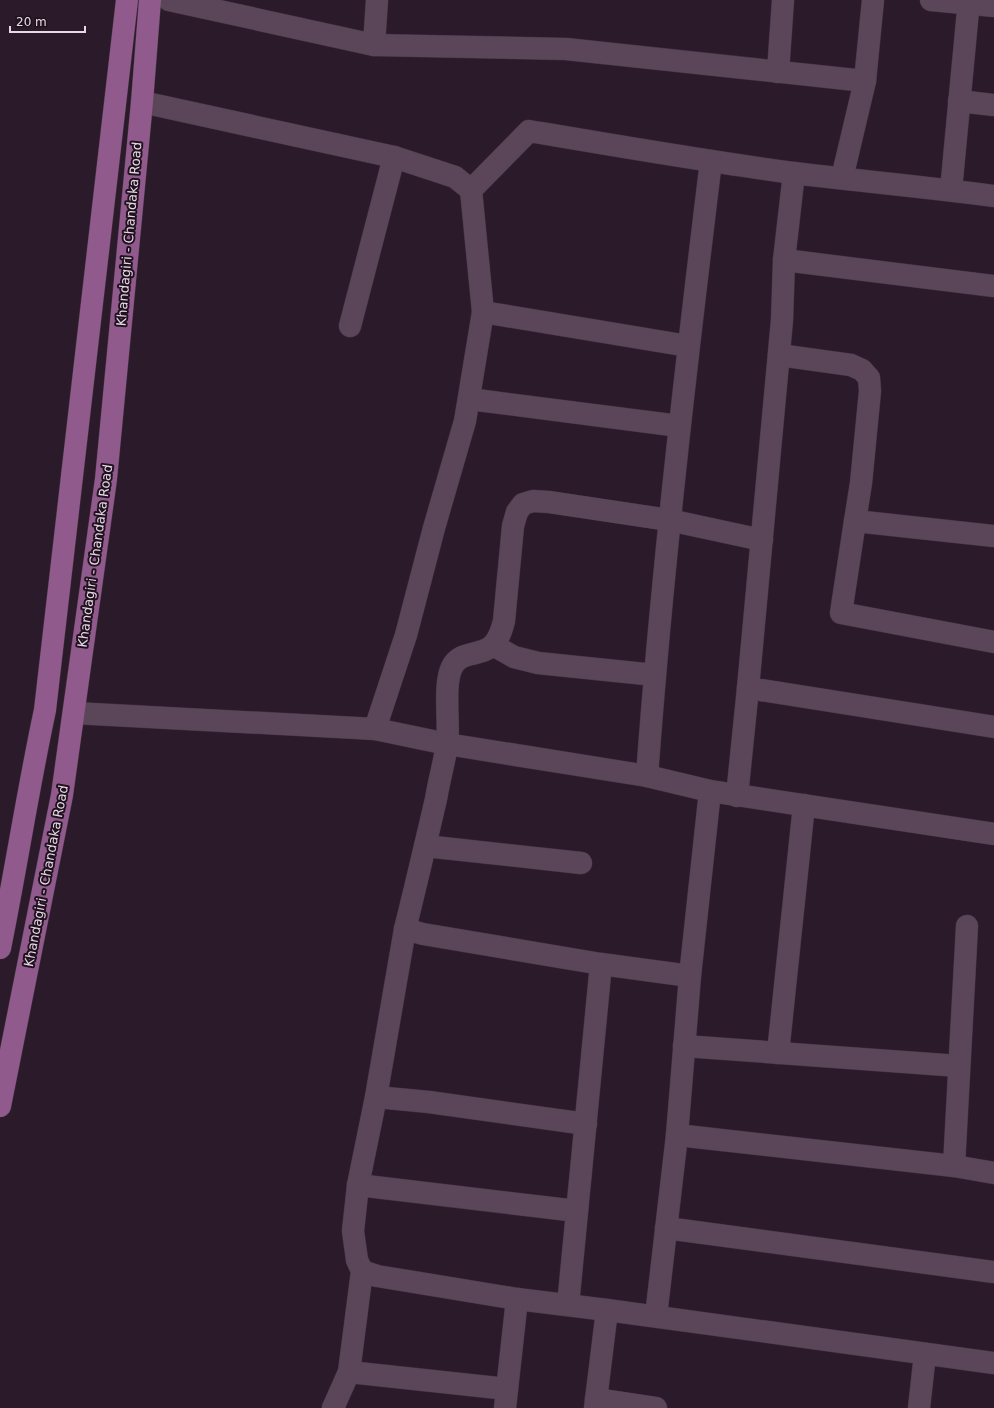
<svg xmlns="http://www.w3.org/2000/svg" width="994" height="1408" viewBox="0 0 994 1408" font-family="'DejaVu Sans',sans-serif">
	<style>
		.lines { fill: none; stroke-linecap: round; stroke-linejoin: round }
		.minor-casing { stroke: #413440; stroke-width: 23 }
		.major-casing { stroke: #413440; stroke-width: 23 }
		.minor { stroke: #5a4658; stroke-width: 22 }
		.major { stroke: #905a8d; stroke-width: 22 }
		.labels { text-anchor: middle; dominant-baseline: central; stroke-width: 4; stroke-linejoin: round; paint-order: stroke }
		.street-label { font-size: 13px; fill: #e6dae4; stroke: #211120 }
	</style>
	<rect width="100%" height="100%" fill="#2b1a2a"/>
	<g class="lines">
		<defs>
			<g id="minor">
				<path d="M169,0l205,45 192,4 299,32"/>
				<path d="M931,0l63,6"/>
				<path d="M374,45l3,-45"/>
				<path d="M778,72l5,-72"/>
				<path d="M959,101l35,4"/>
				<path d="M142,102l252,55 61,20 16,13 58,-59c88,15 175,30 264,42 67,8 134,14 201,23"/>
				<path d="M794,173l-10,87 -2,60 -34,368 246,39"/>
				<path d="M842,178l23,-97 8,-81"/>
				<path d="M951,190l18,-190"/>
				<path d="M784,260l210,26"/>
				<path d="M483,312l205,34"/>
				<path d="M350,326l44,-169"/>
				<path d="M779,355l72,10 11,5 7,8 1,13 -9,92 -6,38"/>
				<path d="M469,399l210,27"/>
				<path d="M994,536l-139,-15 -14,92 153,29"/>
				<path d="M493,645l21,12 24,6 117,12"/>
				<path d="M74,713l301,16 31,-94 28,-107 31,-107 18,-109 -12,-122"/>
				<path d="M375,729l72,15 200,32 63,15 284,43"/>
				<path d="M647,776c15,-205 39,-410 64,-615"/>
				<path d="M710,791l-20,185 -13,159 277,31 40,7"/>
				<path d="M737,796l11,-108"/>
				<path d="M425,846l156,17"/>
				<path d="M690,976l-89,-12 -178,-30 -18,-5c11,-44 21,-87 31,-130 3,-18 8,-36 11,-54 3,-21 -4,-60 5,-78 8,-17 29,-10 41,-22 6,-6 9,-16 11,-24l9,-95 4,-14 6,-8 10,-3 16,1 120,18 93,20"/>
				<path d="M684,1046l275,20"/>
				<path d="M778,1053l26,-248"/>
				<path d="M376,1097l53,5 157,22"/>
				<path d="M954,1166l13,-240"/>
				<path d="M358,1185l219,26"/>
				<path d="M666,1228l328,44"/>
				<path d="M362,1271l15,5 140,23 90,11 -12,98"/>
				<path d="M568,1305l33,-341"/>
				<path d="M607,1310l387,53"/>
				<path d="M656,1316l21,-181"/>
				<path d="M349,1372l158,17"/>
				<path d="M596,1399l60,9"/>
				<path d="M333,1408l16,-36 13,-101 -5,-11 -4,-29 5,-46 18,-88 29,-168"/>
				<path d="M505,1408l12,-109"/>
				<path d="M919,1408l6,-54"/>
			</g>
			<g id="major">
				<path d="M0,948c16,-79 28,-159 45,-238l82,-710"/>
				<path d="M0,1106l62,-311 44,-316 36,-377 8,-102"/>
			</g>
		</defs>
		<use href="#minor" class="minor-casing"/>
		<use href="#major" class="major-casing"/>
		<use href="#minor" class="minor"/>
		<use href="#major" class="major"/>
	</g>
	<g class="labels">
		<g class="street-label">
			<text transform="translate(129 234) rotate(-85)">Khandagiri - Chandaka Road</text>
			<text transform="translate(95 556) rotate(-82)">Khandagiri - Chandaka Road</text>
			<text transform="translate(46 876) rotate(-79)">Khandagiri - Chandaka Road</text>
		</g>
	</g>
	<path d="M10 26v6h75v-6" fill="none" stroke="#e6dae4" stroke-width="2"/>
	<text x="16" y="26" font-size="12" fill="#e6dae4" stroke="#211120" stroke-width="3" paint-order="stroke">20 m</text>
</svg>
